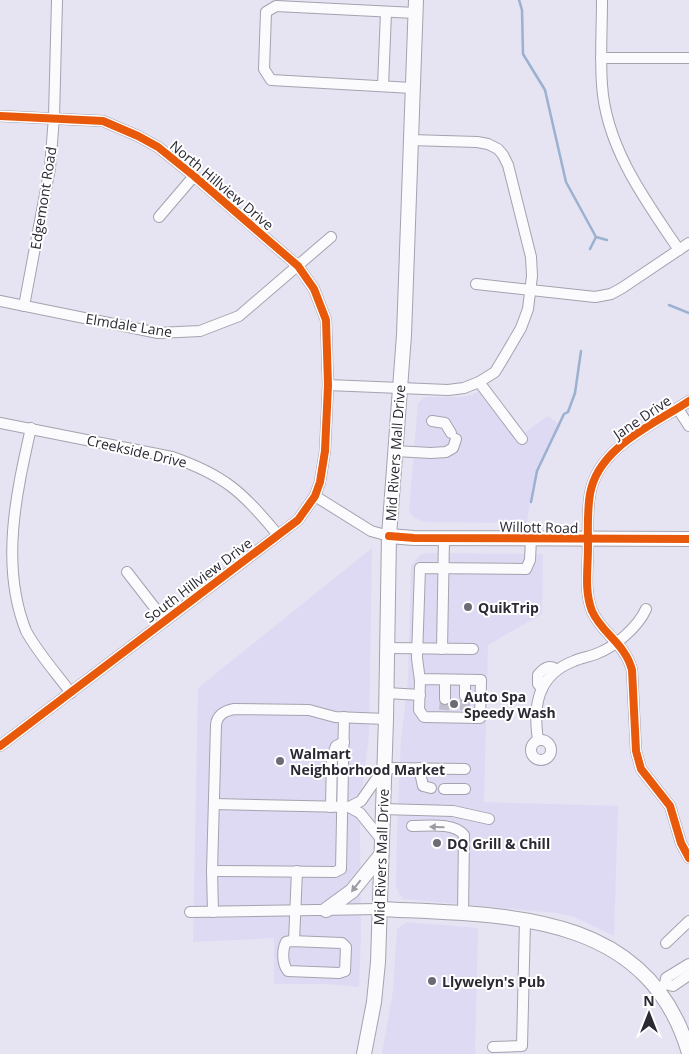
<svg xmlns="http://www.w3.org/2000/svg" width="689" height="1054" viewBox="0 0 689 1054" font-family="'Open Sans',sans-serif">
	<style>
		.built { fill: #dfdaf4 }
		.lines { fill: none; stroke-linecap: round; stroke-linejoin: round }
		.stream { stroke: #9ab1cf; stroke-width: 2.5 }
		.minor-tunnel { stroke: #c1becd; stroke-width: 10; stroke-dasharray: 10 5; stroke-linecap: butt }
		.minor-casing { stroke: #a5a2ae; stroke-width: 12 }
		.major-casing { stroke: #a5a2ae; stroke-width: 16 }
		.minor { stroke: #fbfbfd; stroke-width: 10 }
		.major { stroke: #fbfbfd; stroke-width: 14 }
		.cycleway-casing { stroke: #fff; stroke-width: 11 }
		.cycleway { stroke: #e8590c; stroke-width: 8 }
		.oneway { fill: #9d9ca3 }
		.poi-dot { fill: #6c6a77; stroke: #fff; stroke-width: 2 }
		.labels { text-anchor: middle; dominant-baseline: central; stroke-width: 4; stroke-linejoin: round; paint-order: stroke }
		.street-label { font-size: 14px; fill: #2b2934; stroke: #fff }
		.poi-label { font-size: 14px; font-weight: bold; fill: #2b2934; stroke: #fff; text-anchor: start }
	</style>
	<rect width="100%" height="100%" fill="#e6e3f3"/>
	<g class="built">
		<path d="M487,385l37,48 24,-17 13,10 -18,30 -11,32 -5,35 -103,-1 -9,-4 -6,-7 9,-108 7,-6h35l12,-2z"/>
		<path d="M372,548l-3,189 -7,53 -2,37 1,113 -2,47 -34,-3h-51v-46l-81,4 5,-254z"/>
		<path d="M428,553l115,1 -1,60 -54,31 -4,157 134,4 -4,130 -39,-19 -19,-4 -152,-14 -5,-5 -3,-7 1,-56 4,-91 7,-60 3,-114 9,-11z"/>
		<path d="M406,922l72,6 -3,126h-93l11,-63 4,-62z"/>
	</g>
	<g class="lines">
		<g class="stream">
			<path d="M519,0l3,10 1,44 22,36 21,92 30,55 11,3"/>
			<path d="M590,249l6,-12"/>
			<path d="M669,305l20,8"/>
			<path d="M531,502l6,-31 27,-57 4,-2 7,-19 6,-42"/>
		</g>
		<g class="minor-tunnel">
			<path d="M444,710l1,-11"/>
			<path d="M465,710v-14"/>
		</g>
		<defs>
			<g id="minor">
				<path d="M602,0c0,28 -2,57 0,85 4,62 43,115 77,165"/>
				<path d="M601,58h88"/>
				<path d="M383,86l3,-74"/>
				<path d="M412,88l-141,-8 -7,-11 2,-57 10,-6 139,7"/>
				<path d="M0,116l103,5 35,15 20,11 36,29 104,90 16,23 12,31 2,65 -3,66 -5,31 -5,14 -17,24 -298,226"/>
				<path d="M159,217l35,-41"/>
				<path d="M476,284l119,13 16,-3 11,-6 67,-45"/>
				<path d="M0,301l158,32 42,-2 39,-15 92,-79"/>
				<path d="M24,306l26,-138 4,-51 3,-117"/>
				<path d="M479,382l43,57"/>
				<path d="M328,385l120,5 16,-2 15,-6 16,-10 12,-20 14,-24 7,-19 4,-33 -1,-19 -23,-92 -5,-10 -5,-6 -10,-5 -11,-2 -67,-2"/>
				<path d="M689,401c-36,24 -91,46 -99,93 -3,17 -2,36 -2,53 0,22 -4,43 4,64 10,23 33,32 40,59l4,81 5,18 29,37 11,37 8,15"/>
				<path d="M678,409l11,17"/>
				<path d="M432,421l13,2 6,10"/>
				<path d="M0,423l172,34c52,18 71,35 106,78"/>
				<path d="M31,428c-15,66 -31,138 -5,203 12,22 30,42 45,62"/>
				<path d="M395,451l36,2 15,-1 7,-4 3,-9"/>
				<path d="M315,496l56,35 18,5"/>
				<path d="M127,572l38,49"/>
				<path d="M388,648l85,1"/>
				<path d="M442,649l2,-111"/>
				<path d="M420,679l61,1 -1,38 -56,-1 -5,-7 1,-29 -3,-23 3,-90 106,1 4,-9 1,-21"/>
				<path d="M542,689l-4,-5v-9c6,-7 11,-11 19,-5"/>
				<path d="M387,693l33,2"/>
				<path d="M465,696v-16"/>
				<path d="M445,699v-19"/>
				<circle cx="541" cy="750" r="10"/>
				<path d="M538,740c-5,-34 -1,-65 36,-79 7,-3 14,-4 22,-7 19,-7 42,-27 50,-45"/>
				<path d="M419,768l4,18 8,2"/>
				<path d="M444,789h21"/>
				<path d="M214,804l135,3 11,6 21,26"/>
				<path d="M331,807l1,-50 4,-11 8,-4"/>
				<path d="M349,807l12,-6 23,-33 81,1"/>
				<path d="M382,809l71,2 36,8"/>
				<path d="M412,826c15,0 42,-4 52,9l-1,79"/>
				<path d="M212,871l123,1 6,-3 3,-152"/>
				<path d="M190,912l189,-3"/>
				<path d="M213,912l-1,-41 4,-146c1,-10 8,-14 18,-16l75,1 26,7 51,2"/>
				<path d="M291,941l51,2 4,4 -1,24 -6,2 -51,-2c-6,-7 -6,-21 -2,-29z"/>
				<path d="M294,941l3,-70"/>
				<path d="M666,943l23,-22"/>
				<path d="M665,984l8,2 16,-11"/>
				<path d="M657,991l8,-7 1,-6 23,-14"/>
				<path d="M493,1047l29,-1 3,-125"/>
			</g>
			<g id="major">
				<path d="M389,536l25,2 275,1"/>
				<path d="M379,909c122,6 268,0 310,144"/>
				<path d="M326,910l26,-19 29,-36"/>
				<path d="M364,1054l10,-52 4,-40 8,-243 3,-183 15,-201 12,-335"/>
			</g>
		</defs>
		<use href="#minor" class="minor-casing"/>
		<use href="#major" class="major-casing"/>
		<use href="#minor" class="minor"/>
		<use href="#major" class="major"/>
		<defs>
			<g id="cycleway">
				<path d="M0,116l103,5 35,15 20,11 36,29 104,90 16,23 12,31 2,65 -3,66 -5,31 -5,14 -17,24 -298,226"/>
				<path d="M689,401c-36,24 -91,46 -99,93 -3,17 -2,36 -2,53 0,22 -4,43 4,64 10,23 33,32 40,59l4,81 5,18 29,37 11,37 8,15"/>
				<path d="M389,536l25,2 275,1"/>
			</g>
		</defs>
		<use href="#cycleway" class="cycleway-casing"/>
		<use href="#cycleway" class="cycleway"/>
	</g>
	<defs><path id="oneway-solid" d="M-6-.8H1V-3.2L6.5 0L1 3.2V.8H-6Z" transform="scale(1.25)"/></defs>
	<g class="oneway">
		<use href="#oneway-solid" transform="translate(437 827) rotate(-178)"/>
		<use href="#oneway-solid" transform="translate(356 886) rotate(128)"/>
	</g>
	<g class="poi-dot">
		<circle cx="468" cy="607" r="5"/>
		<circle cx="454" cy="704" r="5"/>
		<circle cx="280" cy="761" r="5"/>
		<circle cx="437" cy="843" r="5"/>
		<circle cx="432" cy="981" r="5"/>
	</g>
	<g class="labels">
		<g class="street-label">
			<text transform="translate(222 185) rotate(40)">North Hillview Drive</text>
			<text transform="translate(43 198) rotate(-81)">Edgemont Road</text>
			<text transform="translate(129 325) rotate(9)">Elmdale Lane</text>
			<text transform="translate(642 417) rotate(-34)">Jane Drive</text>
			<text transform="translate(137 451) rotate(13)">Creekside Drive</text>
			<text transform="translate(395 453) rotate(-86)">Mid Rivers Mall Drive</text>
			<text transform="translate(539 527) rotate(1)">Willott Road</text>
			<text transform="translate(198 580) rotate(-37)">South Hillview Drive</text>
			<text transform="translate(381 857) rotate(-88)">Mid Rivers Mall Drive</text>
		</g>
		<g class="poi-label">
			<text x="478" y="607">QuikTrip</text>
			<text x="464" y="696">Auto Spa<tspan x="464" dy="16">Speedy Wash</tspan></text>
			<text x="290" y="753">Walmart<tspan x="290" dy="16">Neighborhood Market</tspan></text>
			<text x="447" y="843">DQ Grill &amp; Chill</text>
			<text x="442" y="981">Llywelyn's Pub</text>
		</g>
	</g>
	<g transform="translate(649 1014)" stroke="#ffffff" stroke-width="4" paint-order="stroke">
	<path d="M0-4L9 19L0 12L-9 19Z" fill="#2b2934"/>
	<text y="-8" font-size="14" font-weight="bold" text-anchor="middle" fill="#2b2934">N</text>
	</g>
</svg>
